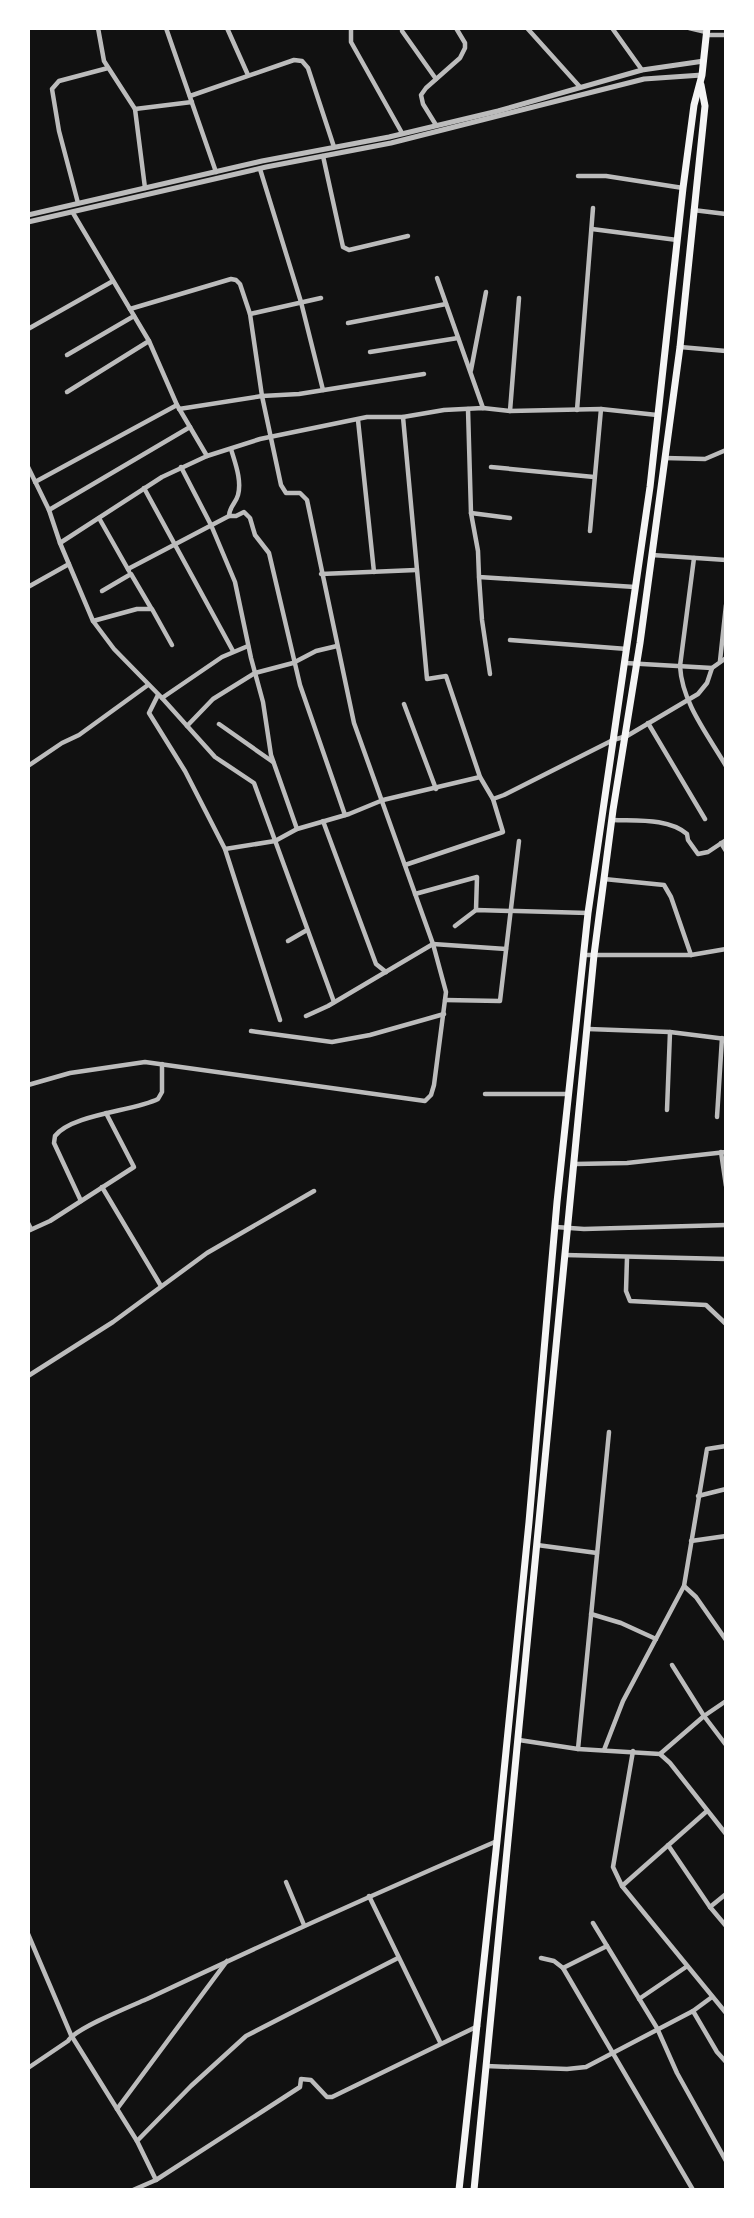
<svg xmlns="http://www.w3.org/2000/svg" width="754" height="2218" viewBox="0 0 754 2218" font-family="Signika,sans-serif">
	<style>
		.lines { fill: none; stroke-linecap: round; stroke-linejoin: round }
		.minor { stroke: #bcbcbc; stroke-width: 4.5 }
		.tertiary { stroke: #bcbcbc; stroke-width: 5 }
		.trunk { stroke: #f5f5f5; stroke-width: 7 }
	</style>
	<rect width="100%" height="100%" fill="#111"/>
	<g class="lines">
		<g class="minor">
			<path d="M98,28l6,33 31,48 57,-7"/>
			<path d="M166,28l50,144"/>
			<path d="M227,28l21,47"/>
			<path d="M351,28v14l51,91"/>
			<path d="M527,28l53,59"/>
			<path d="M612,28l30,42"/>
			<path d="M689,28l17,4"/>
			<path d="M402,31l34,48"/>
			<path d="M707,35h19"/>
			<path d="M190,96l104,-36 8,1 6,7 26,79"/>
			<path d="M135,109l10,79"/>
			<path d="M436,125l-13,-21 -2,-9 5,-7 34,-30 5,-10v-5l-9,-15"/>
			<path d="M323,156l20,91 6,3 59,-14"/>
			<path d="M260,169l41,133 22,88"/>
			<path d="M578,176h28l77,12"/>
			<path d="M78,203l-19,-72 -7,-42 7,-8 49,-13"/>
			<path d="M693,210l33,4"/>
			<path d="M73,213l76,128 28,64 30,51"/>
			<path d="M592,229l85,11"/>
			<path d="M437,278l46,130"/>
			<path d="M250,314l71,-16"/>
			<path d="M348,323l98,-19"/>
			<path d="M28,329l85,-48"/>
			<path d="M680,347l46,4"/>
			<path d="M370,352l88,-14"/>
			<path d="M67,355l67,-39"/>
			<path d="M471,370l15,-78"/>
			<path d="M67,392l82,-51"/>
			<path d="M179,409l83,-13 37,-2 125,-20"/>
			<path d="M468,409l3,104 7,38 1,26 156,10"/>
			<path d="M577,410l16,-202"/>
			<path d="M510,411l9,-113"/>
			<path d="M403,417l24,262 19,-3 34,101 13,22 11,-4 109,-55 14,-4 71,-42 9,-11 5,-15 14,-10"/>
			<path d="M358,420l16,152"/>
			<path d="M231,449c4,14 11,31 7,46 -2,8 -9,12 -9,21h7l8,-4 6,6 5,17 14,18 31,132 45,130"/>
			<path d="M665,458l40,1 21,-9"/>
			<path d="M28,467l21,43 11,33"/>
			<path d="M181,467l30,58 24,57 16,76 12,44 8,53 26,74"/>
			<path d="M491,467l103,10"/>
			<path d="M35,482l142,-77"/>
			<path d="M144,488l89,163"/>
			<path d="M49,510l141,-83"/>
			<path d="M471,513l39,5"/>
			<path d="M99,518l30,53"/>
			<path d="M590,531l11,-122"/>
			<path d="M652,555l74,5"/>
			<path d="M694,558l-14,108c2,37 28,69 46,100"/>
			<path d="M128,569l101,-53"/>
			<path d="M321,574l95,-4"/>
			<path d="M479,577l3,43 8,54"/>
			<path d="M28,587l41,-23"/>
			<path d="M102,591l29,-17 20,34"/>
			<path d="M93,621l44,-12h15l20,36"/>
			<path d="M510,640l117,9"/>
			<path d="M720,661l6,-56"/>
			<path d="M625,663l87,5"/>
			<path d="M158,695l-9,18 36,58 40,78 55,171"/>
			<path d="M162,698l60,-41 26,-11"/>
			<path d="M404,704l32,85"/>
			<path d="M648,723l57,96"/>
			<path d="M219,724l54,38"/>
			<path d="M187,726l26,-27 42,-26 38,-10 23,-12 21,-5"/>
			<path d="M28,766l34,-23 17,-8 69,-50"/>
			<path d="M613,820c24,1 55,-2 74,14l1,6 10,14 10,-2 18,-12"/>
			<path d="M323,821l53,143 10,8"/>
			<path d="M721,843l5,8"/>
			<path d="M225,849l50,-8 22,-12 52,-15 34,-14 97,-23"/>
			<path d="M405,865l98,-33 -10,-33"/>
			<path d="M604,879l60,6 7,12 20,58"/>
			<path d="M415,894l62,-17 -1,33"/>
			<path d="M455,926l21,-16 112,3"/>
			<path d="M288,941l19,-11"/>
			<path d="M584,955h107l35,-6"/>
			<path d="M445,1000l55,1 19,-160"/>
			<path d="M334,1002l-80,-219 -39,-26 -53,-59 -48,-49 -21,-28 -33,-78 102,-66 45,-21 53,-17 107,-22h36l41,-7 39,-2 27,3 91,-2 56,6"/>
			<path d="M306,1016l22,-10 105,-62 73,5"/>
			<path d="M588,1029l82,3 56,7"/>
			<path d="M251,1031l81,11 38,-7 74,-21"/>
			<path d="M28,1085l42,-12 75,-11 280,39 6,-6 3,-10 12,-93 -13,-48 -79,-221 -47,-223 -7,-7h-14l-5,-8 -19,-89 -12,-82 -10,-30 -4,-4 -5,-1 -101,30"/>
			<path d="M485,1094h84"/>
			<path d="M667,1110l3,-78"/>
			<path d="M717,1117l5,-79"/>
			<path d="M721,1152l5,34"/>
			<path d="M575,1164l52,-1 99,-11"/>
			<path d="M102,1187l59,99"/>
			<path d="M81,1201l-27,-58 1,-7c17,-22 80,-25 103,-37l4,-7v-28"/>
			<path d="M28,1223l3,6"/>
			<path d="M556,1227l28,2 142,-4"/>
			<path d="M28,1231l22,-10 84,-54 -28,-54"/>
			<path d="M565,1255l161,4"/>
			<path d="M627,1258l-1,33 4,10 76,4 20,19"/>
			<path d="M28,1376l85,-54 94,-69 107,-62"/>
			<path d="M698,1496l28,-7"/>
			<path d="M691,1541l35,-5"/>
			<path d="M537,1545l60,8"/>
			<path d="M684,1586l12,11 30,43"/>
			<path d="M591,1614l30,9 35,16"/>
			<path d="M672,1665l32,51 22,29"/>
			<path d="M519,1740l59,9 82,5 10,9 56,71"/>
			<path d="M578,1749l31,-317"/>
			<path d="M604,1750l19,-49 61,-115 23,-137 19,-3"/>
			<path d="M633,1751l-20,116 9,19 104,127"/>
			<path d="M660,1754l44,-38 22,-15"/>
			<path d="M668,1845l42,62 16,19"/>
			<path d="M286,1882l18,43"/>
			<path d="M622,1886l85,-75"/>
			<path d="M369,1896l71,146"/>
			<path d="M710,1907l16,-13"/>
			<path d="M593,1923l64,105 20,45 49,88"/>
			<path d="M28,1934l43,101 66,106 19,39 -23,10"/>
			<path d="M541,1958l13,3 9,7 130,222"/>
			<path d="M563,1968l44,-22"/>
			<path d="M639,1999l47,-32"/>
			<path d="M693,2011l19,-14"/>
			<path d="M486,2066l81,3 19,-2 107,-56 24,41 9,10"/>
			<path d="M28,2068l40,-27c6,-12 63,-35 79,-42 116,-55 232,-107 350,-158"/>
			<path d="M117,2109l110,-148"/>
			<path d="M137,2141l54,-55 55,-50 152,-78"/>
			<path d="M156,2180l144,-93 1,-8 10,1 16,17h5l146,-71"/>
		</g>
		<g class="tertiary">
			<path d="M28,215l234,-54 127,-24 109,-26 144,-41 62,-9"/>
			<path d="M28,222l238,-55 125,-24 253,-64 58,-4"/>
		</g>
		<g class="trunk">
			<path d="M459,2190l38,-349 32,-319 28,-320 31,-289 62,-426 33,-299 11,-83 8,-30 5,-47"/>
			<path d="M474,2190l120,-1235 19,-145 27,-167 40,-296 25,-241 -4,-21"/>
		</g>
	</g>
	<rect width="754" height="2218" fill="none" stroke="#ffffff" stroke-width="60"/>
</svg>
